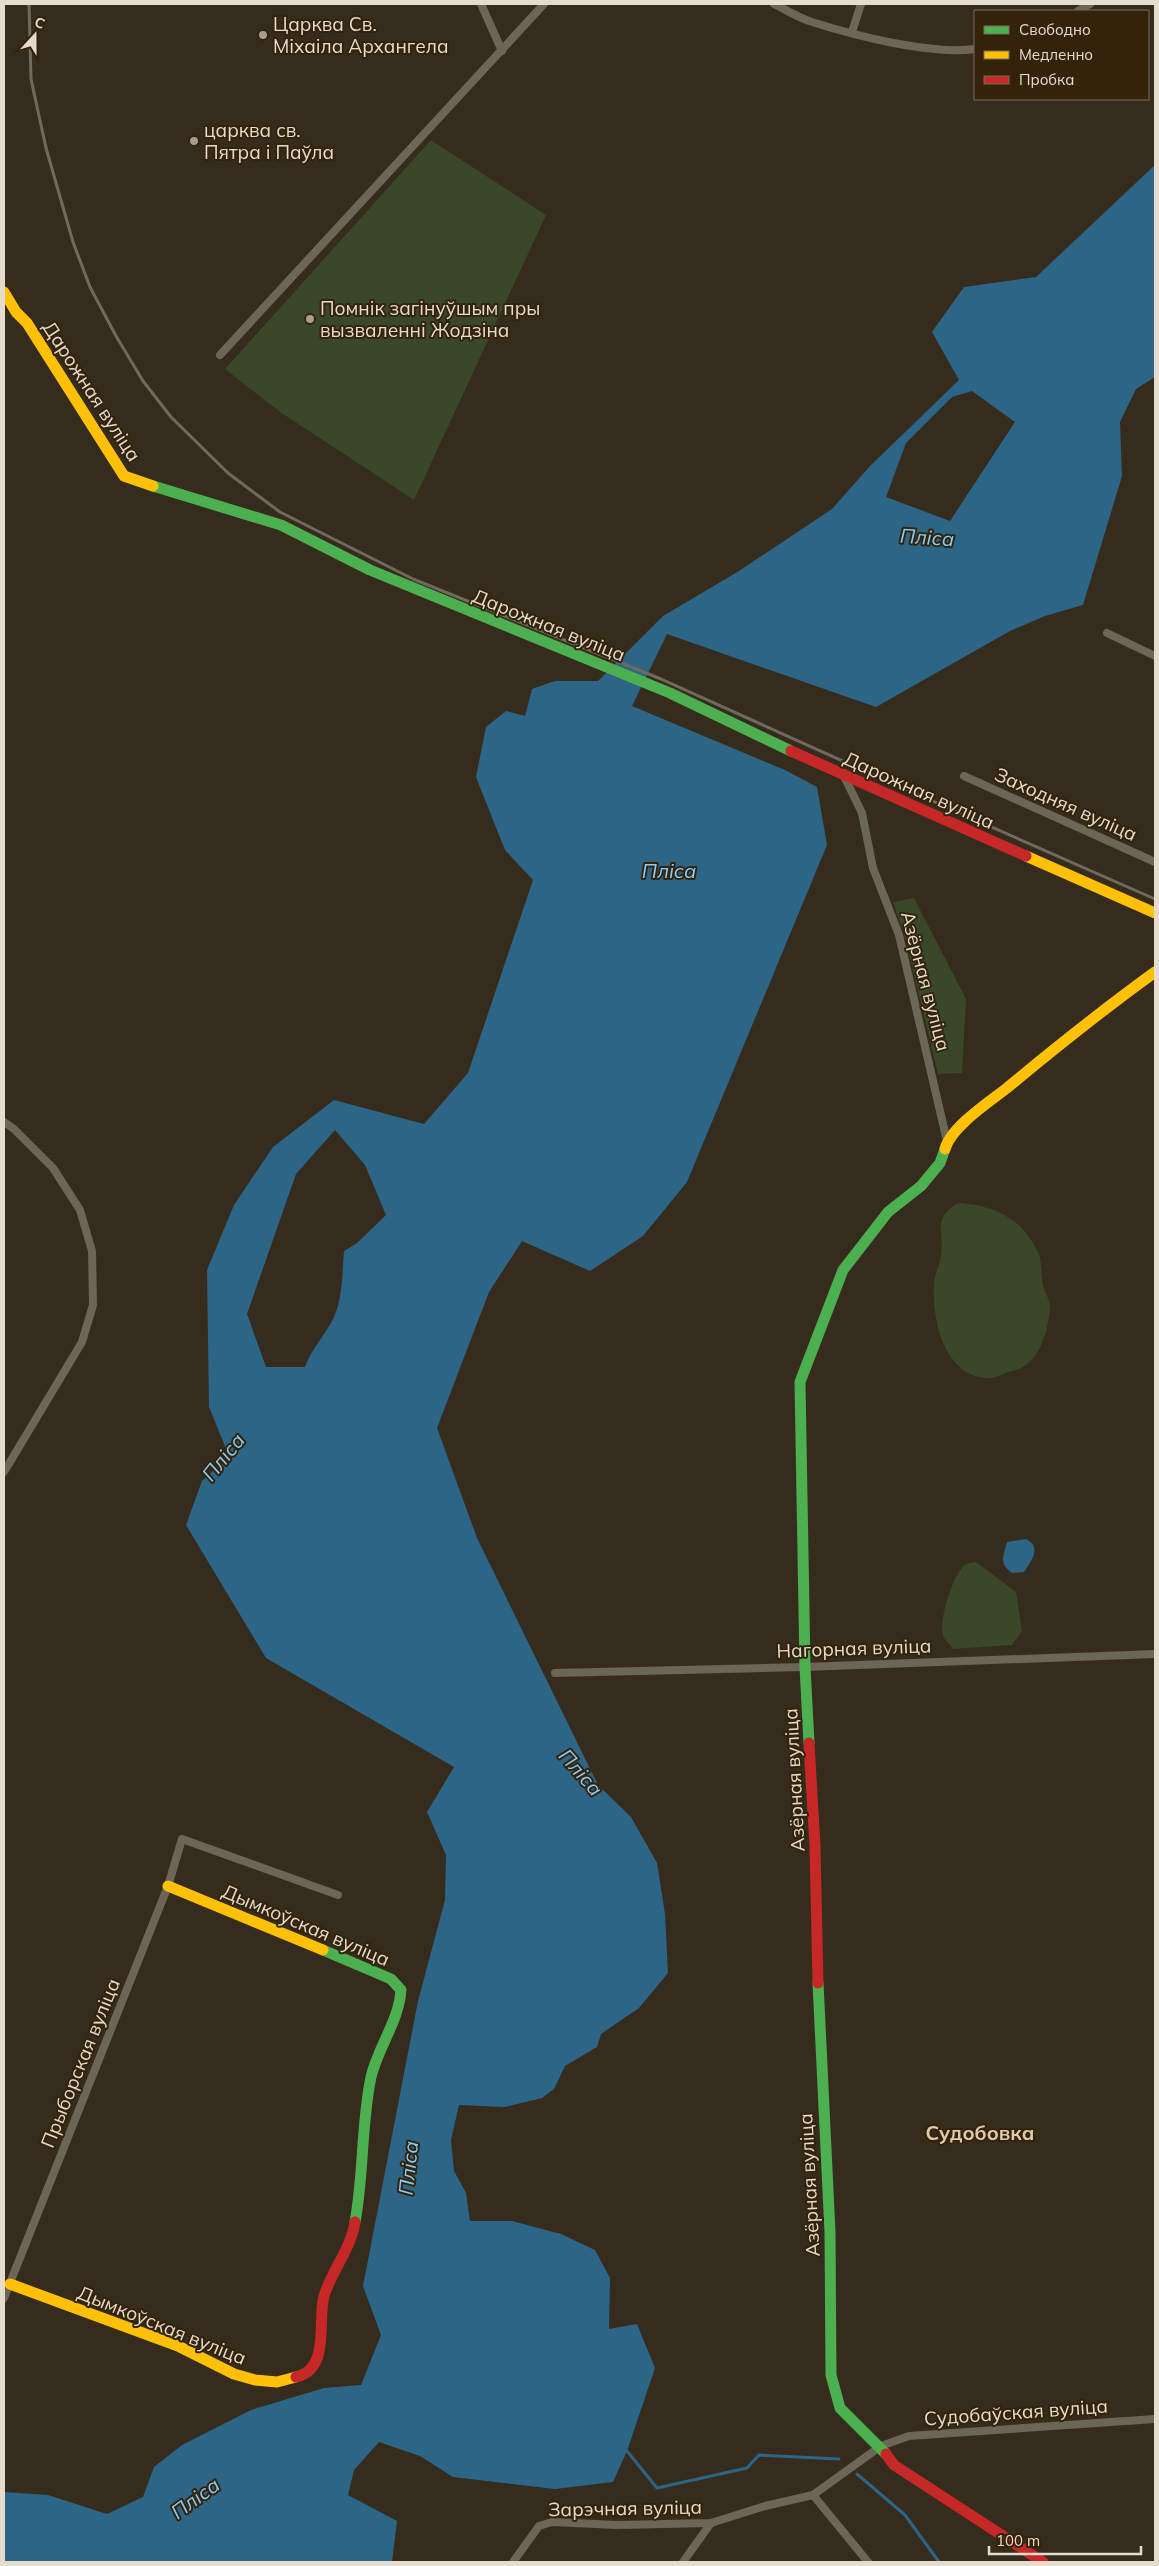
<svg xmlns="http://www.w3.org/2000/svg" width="1159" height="2566" viewBox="0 0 1159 2566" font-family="Mulish,sans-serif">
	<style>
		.green { fill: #3a4728 }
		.water { fill: #2d6586; fill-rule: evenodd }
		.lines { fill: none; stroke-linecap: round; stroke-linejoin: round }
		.stream { stroke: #2d6586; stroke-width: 3 }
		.street { stroke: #6c6656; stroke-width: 8 }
		.fast { stroke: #4caf50; stroke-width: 11 }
		.slow { stroke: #ffc107; stroke-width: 11 }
		.jam { stroke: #c62828; stroke-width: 11 }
		.rail { stroke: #706a5e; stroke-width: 3 }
		.poi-dot { fill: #a89e90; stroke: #33230a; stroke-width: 2 }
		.labels { text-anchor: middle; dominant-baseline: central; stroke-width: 4; stroke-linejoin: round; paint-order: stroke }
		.poi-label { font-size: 19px; fill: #e6dcce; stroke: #33230a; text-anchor: start }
		.street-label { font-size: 19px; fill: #e6dcce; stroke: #33230a }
		.water-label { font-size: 20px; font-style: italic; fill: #89cdfa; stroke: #33230a }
		.neighbourhood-label { font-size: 20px; font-weight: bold; fill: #dfcaae; stroke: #33230a }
	</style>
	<rect width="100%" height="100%" fill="#352c1e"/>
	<g class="green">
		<path d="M431,140l115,75 -132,285 -134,-88 -55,-43z"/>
		<path d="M914,898l52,101 -4,74 -24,1 -33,-137 -12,-35z"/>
		<path d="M958,1203c37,2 66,16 81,52 3,8 2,20 4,30 1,7 7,14 7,21 -1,20 -8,50 -27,61 -5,3 -12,4 -18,6 -4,2 -10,5 -14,5 -45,2 -59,-56 -57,-92 0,-10 5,-20 7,-30 4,-25 -10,-36 17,-53z"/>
		<path d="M976,1562l40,30 6,39 -10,14 -59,4c-3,-4 -8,-9 -10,-13 -4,-16 8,-55 19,-68 3,-5 9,-5 14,-6z"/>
	</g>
	<g class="water">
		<path d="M1155,165v212l-19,12 -16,33 2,54 -39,129 -38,11 -35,15 -134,76 -209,-73 -35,72 153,64 32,17 10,58 -140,337 -44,54 -53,35 -68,-30 -33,51 -52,136 40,110 121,247 33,32 26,46 8,51 3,59 -29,35 -38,26 -4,13 -32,19 -11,23 -12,9 -37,9 -46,-2 -8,35 3,31 12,22 4,28h42l49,13 34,16 15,28 -1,51 28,-5 18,44 -28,83 -14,31 -58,7 -102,-12 -33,-21 -41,-14 -25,28 -6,25 49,26 -5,41h-388v-70l44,3 59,19 36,-17 11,-30 28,-22 69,-35 73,-22 37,-3 20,-50 -18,-49 55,-285 27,-101 1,-45 -19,-43 27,-45 -188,-109 -80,-133 16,-44 27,-25 -20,-49 -2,-137 27,-65 39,-58 61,-47 90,24 44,-51 65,-193 -28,-30 -29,-73 10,-50 20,-16 19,5 7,-27 23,-8h43l65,-65 76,-45 93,-62 38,-43 89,-86 -27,-48 32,-45 72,-10zM972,391l43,31 -65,99 -64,-24 20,-54 46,-46zM335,1130l30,35 21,50 -29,28 -13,8c-2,24 -1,51 -13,72 -9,16 -20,27 -26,44h-39l-19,-53 49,-140z"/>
		<path d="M1026,1539c16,8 6,21 -2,33l-12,1c-13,-9 -9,-16 -5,-31z"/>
	</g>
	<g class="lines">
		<g class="stream">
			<path d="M627,2451l30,37 90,-20 12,-13 80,4"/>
			<path d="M857,2474l48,41 34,47"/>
		</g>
		<g class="street">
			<path d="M481,4l21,47"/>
			<path d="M774,4c12,6 25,14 38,18 44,14 119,33 163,27"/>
			<path d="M1078,11l12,-7"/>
			<path d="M852,32l9,-28"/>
			<path d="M220,355l324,-351"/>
			<path d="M1107,633l48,23"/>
			<path d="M844,776l18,37 11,55 26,67 48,206"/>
			<path d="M964,776l191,86"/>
			<path d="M4,1122l10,7 39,39 27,42 12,41 1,54 -11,37 -78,130"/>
			<path d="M555,1673l250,-6 350,-13"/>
			<path d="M4,2298l164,-412 14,-47 156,56"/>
			<path d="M813,2495l55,67"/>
			<path d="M513,2562l26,-36 13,-4 65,3 94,-2 54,-17 48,-11 68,-49 28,-10 246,-17"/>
			<path d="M683,2562l28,-39"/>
		</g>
		<g class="fast">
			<path d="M153,486l128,39 89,45 300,123 121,58"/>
			<path d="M809,1743l-4,-76 -5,-285 43,-112 45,-58 33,-26 19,-23 5,-14"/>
			<path d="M323,1950l68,29 10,11c-2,31 -23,57 -30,87 -10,48 -7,97 -16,145"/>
			<path d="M818,1983l12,249 1,143 9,33 46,46"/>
		</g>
		<g class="slow">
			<path d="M4,292l12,20 11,11 97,153 29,10"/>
			<path d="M1026,856l129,57"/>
			<path d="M945,1149c6,-22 44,-47 62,-61 48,-40 97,-79 148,-116"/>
			<path d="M168,1886l155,64"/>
			<path d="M10,2284l168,62 56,28 21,6 22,2 19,-5"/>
		</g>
		<g class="jam">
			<path d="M791,751l235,105"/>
			<path d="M809,1743l6,103 3,137"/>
			<path d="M296,2377c35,-8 21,-57 28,-81 8,-26 27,-47 31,-74"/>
			<path d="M886,2454l8,11 149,97"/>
		</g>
		<path class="rail" d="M29,4l2,75 15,69 27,94 17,45 26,49 27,45 28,36 57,56 52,39 133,67 248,100 217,98 277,122"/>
	</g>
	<g class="poi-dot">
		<circle cx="263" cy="35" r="5"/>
		<circle cx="194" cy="141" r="5"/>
		<circle cx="310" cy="319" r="5"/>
	</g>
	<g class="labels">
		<g class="poi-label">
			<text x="273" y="24">Царква Св.<tspan x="273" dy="22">Міхаіла Архангела</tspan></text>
			<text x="204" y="130">царква св.<tspan x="204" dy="22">Пятра і Паўла</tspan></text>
			<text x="320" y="308">Помнік загінуўшым пры<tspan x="320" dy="22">вызваленні Жодзіна</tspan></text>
		</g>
		<g class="street-label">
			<text transform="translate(92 391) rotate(57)">Дарожная вуліца</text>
			<text transform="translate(549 625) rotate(22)">Дарожная вуліца</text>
			<text transform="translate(919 790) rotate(24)">Дарожная вуліца</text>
			<text transform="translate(1066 804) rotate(24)">Заходняя вуліца</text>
			<text transform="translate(926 981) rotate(75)">Азёрная вуліца</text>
			<text transform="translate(854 1648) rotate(-2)">Нагорная вуліца</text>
			<text transform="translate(794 1780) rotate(-93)">Азёрная вуліца</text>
			<text transform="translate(306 1925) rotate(23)">Дымкоўская вуліца</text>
			<text transform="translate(80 2063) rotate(-68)">Прыборская вуліца</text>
			<text transform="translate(809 2185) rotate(-93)">Азёрная вуліца</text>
			<text transform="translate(162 2325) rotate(22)">Дымкоўская вуліца</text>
			<text transform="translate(1016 2412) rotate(-4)">Судобаўская вуліца</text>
			<text transform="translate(625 2508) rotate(-1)">Зарэчная вуліца</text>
		</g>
		<g class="water-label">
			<text transform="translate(927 537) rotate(4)">Пліса</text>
			<text x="669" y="870">Пліса</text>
			<text transform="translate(223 1457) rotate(-51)">Пліса</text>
			<text transform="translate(581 1772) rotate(49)">Пліса</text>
			<text transform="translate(408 2168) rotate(-84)">Пліса</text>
			<text transform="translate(195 2498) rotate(-36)">Пліса</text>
		</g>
		<g class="neighbourhood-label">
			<text x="980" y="2132">Судобовка</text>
		</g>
	</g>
	<rect width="1159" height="2566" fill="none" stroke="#e6dcce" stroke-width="10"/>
	<rect x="974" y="10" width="175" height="90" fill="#33230a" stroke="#7b6d58"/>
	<rect x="984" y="26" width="25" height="8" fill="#4caf50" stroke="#7b6d58"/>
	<text x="1019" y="35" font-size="15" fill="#e6dcce">Свободно</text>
	<rect x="984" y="51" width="25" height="8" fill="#ffc107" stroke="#7b6d58"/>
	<text x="1019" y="60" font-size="15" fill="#e6dcce">Медленно</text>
	<rect x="984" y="76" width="25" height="8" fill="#c62828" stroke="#7b6d58"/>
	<text x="1019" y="85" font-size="15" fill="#e6dcce">Пробка</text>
	<g transform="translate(35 35) rotate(21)" stroke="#33230a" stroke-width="4" paint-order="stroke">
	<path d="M0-4L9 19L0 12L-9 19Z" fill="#e6dcce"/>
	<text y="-8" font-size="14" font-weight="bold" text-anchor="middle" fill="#e6dcce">С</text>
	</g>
	<path d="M989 2546v8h152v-8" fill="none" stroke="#e6dcce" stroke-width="2.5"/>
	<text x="996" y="2546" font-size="15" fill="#e6dcce" stroke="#33230a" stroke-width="4" paint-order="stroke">100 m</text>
</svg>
